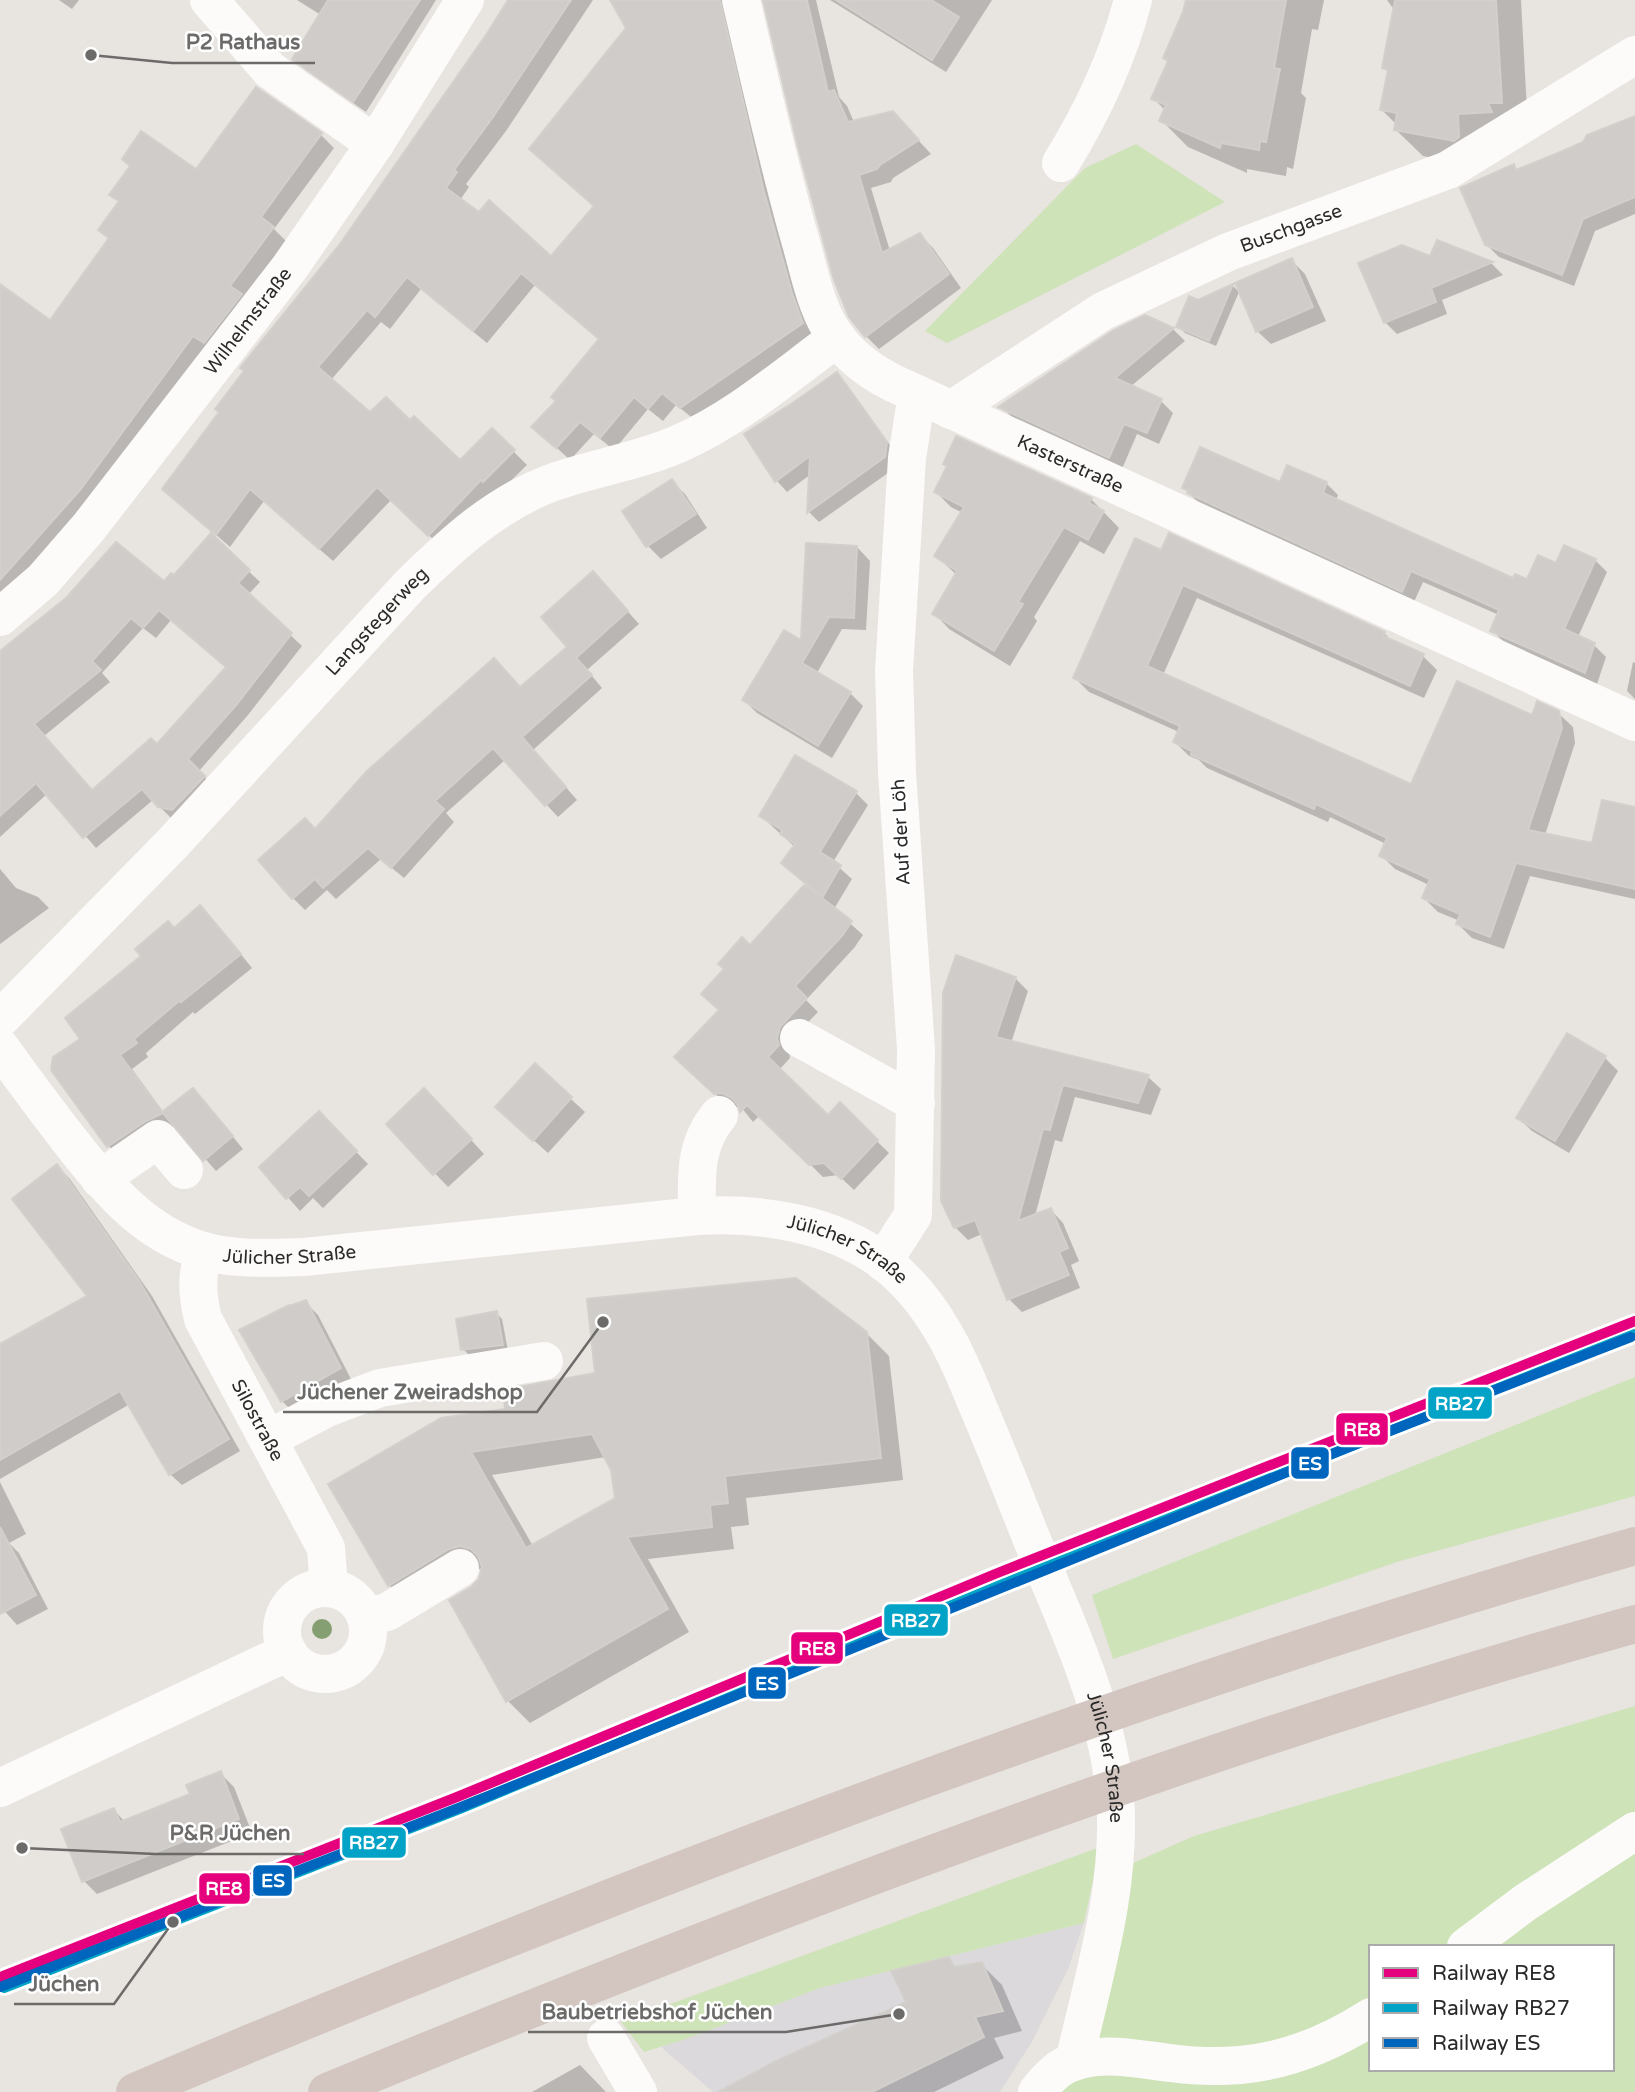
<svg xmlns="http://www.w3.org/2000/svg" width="1635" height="2092" viewBox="0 0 1635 2092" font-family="'Varela Round',sans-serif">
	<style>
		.industrial { fill: #dbd9dc }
		.green { fill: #cfe3b9; fill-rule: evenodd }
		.shadow { fill: #0003; fill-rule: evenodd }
		.building { fill: #cfccc9; stroke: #d3d0cc; stroke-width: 2; fill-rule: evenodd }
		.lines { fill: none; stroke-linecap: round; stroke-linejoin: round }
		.minor { stroke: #fcfbfa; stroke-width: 38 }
		.highway { stroke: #d3c5bf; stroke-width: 38 }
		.rail-1-casing { stroke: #fff; stroke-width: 16 }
		.rail-2-casing { stroke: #fff; stroke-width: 16 }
		.rail-3-casing { stroke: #fff; stroke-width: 16 }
		.rail-1 { stroke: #e5007d; stroke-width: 10 }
		.rail-2 { stroke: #02a3c6; stroke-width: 10 }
		.rail-3 { stroke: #0065bd; stroke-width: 10 }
		.tree { fill: #859f73 }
		.labels { text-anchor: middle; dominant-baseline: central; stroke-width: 5; stroke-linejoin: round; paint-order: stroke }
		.street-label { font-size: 19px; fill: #2a2a2a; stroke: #fff }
		.leader { fill: none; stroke: #6c6b6a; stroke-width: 2.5 }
		.callout-dot { fill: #6c6b6a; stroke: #fff; stroke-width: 2.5 }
		.callout-label { font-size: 21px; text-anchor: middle; font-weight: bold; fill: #6c6b6a; stroke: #fff; stroke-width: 5; stroke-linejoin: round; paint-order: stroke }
		.line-badge { stroke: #fff; stroke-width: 2.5 }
		.badge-label { font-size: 19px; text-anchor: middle; font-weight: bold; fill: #fff }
	</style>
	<rect width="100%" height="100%" fill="#e8e4e0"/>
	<path class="industrial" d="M1084,1923l-16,46 -35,71 -33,52h-287l-52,-45 22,-7 137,-52z"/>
	<g class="green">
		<path d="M1136,144l89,58 -278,141 -22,-12 160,-163z"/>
		<path d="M1635,1377v119l-235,65 -287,98 -21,-64z"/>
		<path d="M1635,1706v386h-598l23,-23 55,-198 79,-35zM1371,1947h241v122h-241z"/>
		<path d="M1100,1847l-16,76 -264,65 -137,52 -39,12 -23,-30z"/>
	</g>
	<g class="shadow">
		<path d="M59,0h20l-7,9z"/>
		<path d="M297,0h139l-70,112 -60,-42 -12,-11 27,-44z"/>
		<path d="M510,0h83l-87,131 -40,53 3,3 -9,13 91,58 44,-51 33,-179 -16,-28h125l78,337 -120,83 -19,-15 -13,16 -15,-12 -34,41 -20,-16 -24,26 -36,-33 24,-26 42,-61 -65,-55 -48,58 -66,-54 -31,40 -9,-7 -50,58 39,34 90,48 32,-32 35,35 -85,83 -50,-49 -59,62 -69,-60 -34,46 -66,-58 177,-244 149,-212z"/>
		<path d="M765,0h51l23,97 8,9 7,16 52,5 25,27 -38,24 -2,4 -20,6 19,63 30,-16 13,13 28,40 -82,61 -13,-13z"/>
		<path d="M830,0h162l-46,72z"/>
		<path d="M1190,0h134l-6,30 -6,-1 -11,64 5,5 -13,71 -6,-2 -1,9 -39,-7v4l-59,-26 -27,-27 5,-9 -13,-13 16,-36 -4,-4z"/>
		<path d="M1387,0h134l7,129 -47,38 -58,-11 -28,-27 1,-5 -14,-14 7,-37 -5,-5 11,-57z"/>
		<path d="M1635,132v82l-40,17 -21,55 -75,-29 -13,-13 27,-78 5,5z"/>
		<path d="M321,135l13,13 -60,81 12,12 -193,262 -93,104v-321l50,36 60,-82 -10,-10 20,-27 -8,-8z"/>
		<path d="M1438,242l54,22 11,11 -61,25 5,14 -50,20 -12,-12 46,-64z"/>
		<path d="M1291,260l14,14 21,47 -55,23 -14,-13z"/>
		<path d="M1233,286l6,6 -23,54 -31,-13 -7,-7 20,-24z"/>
		<path d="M1145,317l28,12 12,12 -55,46 31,14 12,12 -14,31 -22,-10 -15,35 -110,-52 -11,-11z"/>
		<path d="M836,374l11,11 50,70 -2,13 -76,54 -10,-10 2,-38 -24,18 -10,-11 -31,-47z"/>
		<path d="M945,464l146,35 28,29 -15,26 -24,-13 -46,76 3,4 -27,45 -61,-37 -15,-16 23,-38 -21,-19 27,-43 -12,-6 -15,-15 12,-25z"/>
		<path d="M672,482l13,12 22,34 -46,31 -13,-13 -23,-34z"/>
		<path d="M1326,483l12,12 -2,5 178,80 14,1 29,-16 38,-5 12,12 -29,65 16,8 12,12 -9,27 -93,-42 -12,-12 7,-15 -76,-33 -9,20 -213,-97 -17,-17z"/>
		<path d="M211,535l49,47 -12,13 54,51 -54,69 -49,56 16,17 -44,30 -18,-18 -57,48 -48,-55 -48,44v-183l165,-71 9,-5zM171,620l56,48 -70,78 -64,46 -49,-56 66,-54 -8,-9 41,-45 13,10z"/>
		<path d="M1136,541l248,92 9,9 30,14 14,14 -13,28 -227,-100 -34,77 249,111 121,-69 25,-4 15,14 2,16 -30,92 49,10 41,-36v90l-105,-23 -26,73 -32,-11 -14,-14 2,-3 -22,-9 -14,-14 5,-13 -34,-16 -14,-14 5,-11 -56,-27 -2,5 -121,-54 -8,-8 -10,-4 -14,-14 4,-10 -90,-40 -14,-14z"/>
		<path d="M857,547l13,14 -4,69 -24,-1 -25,44 33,20 13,13 -31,52 -75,-45 -13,-13 58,-57z"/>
		<path d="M605,586l34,38 -52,46 15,18 -69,62 44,50 -19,17 -53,-57 -59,53 8,9 -50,56 -23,-19 -45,40 -9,-9 -22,20 -12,-12 23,-68 205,-141 48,-42z"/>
		<path d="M1633,662l2,1v36l-8,-8z"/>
		<path d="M856,793l12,12 -35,57 19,17 -18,30 29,26 -9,13 -48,52 12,12 -26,27 -3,12 1,7 -11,12 49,47 12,-12 49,48 -35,37 -16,-15 -15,2 -63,-62 -7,7 -12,-15 -13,-1 -39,-37 32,-59 29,-63 65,-55 -32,-29 12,-16 -34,-31z"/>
		<path d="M0,869l16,19 22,9 11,11 -49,36z"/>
		<path d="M213,920l39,48 -57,46 -2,-2 -47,41 2,4 -16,12 32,44 40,-11 39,47 -27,22 -40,-46 -18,8 -37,26 -12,-13 -57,-76 31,-31 92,-109z"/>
		<path d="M1015,978l13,13 -17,52 137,34 13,12 -10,26 -76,-18 -13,45 -7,-2 -20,76 16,-6 12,13 16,38 -8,4 9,23 -58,24 -13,-13 -27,-65 -14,6 -13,-13 -10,-233z"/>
		<path d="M1605,1058l13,13 -49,82 -37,-22 -14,-13z"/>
		<path d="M535,1066l50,46 -37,41 -37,-33z"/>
		<path d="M438,1104l46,50 -36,33 -60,-63z"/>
		<path d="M331,1126l37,38 -45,44 -10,-10 -13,13 -39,-44z"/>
		<path d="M57,1166l12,12 83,118 88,155 -58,34 -12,-11 -40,-70 -130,75v-133l89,-50z"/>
		<path d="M305,1302l13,13 34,66 -57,33 -13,-13z"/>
		<path d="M496,1313l6,6 6,32 -39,4 -6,-6z"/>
		<path d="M866,1333l23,23 14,124 -157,18 3,27 -18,2 3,22 -86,10 41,73 -159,91 -22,-22 -36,-113 8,-8 3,-12 -11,3 -60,36 -23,-22 -58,-101 176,-73zM606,1457l7,13 3,29 -83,47 -41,-71z"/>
		<path d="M0,1482l26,52 -17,9 10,10 29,56 -31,16 -17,-19z"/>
		<path d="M220,1773l14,14 18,46 -155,61 -13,-13 30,-71 11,12 67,-27z"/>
		<path d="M948,1959l9,10 24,-5 21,21 20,46 -28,7 10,20 -70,34h-183l157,-89z"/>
		<path d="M580,2065l26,27h-74z"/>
	</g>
	<g class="building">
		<path d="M328,0h92l-67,102 -61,-43z"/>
		<path d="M508,0h63l-78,117 -39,53 3,2 -11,16 33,24 10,-12 62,56 43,-50 -65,-57 97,-121 -16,-28h110l43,188 29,105 11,30 -123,85 -18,-15 -14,16 -14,-12 -34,41 -20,-16 -24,26 -25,-21 25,-26 -5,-4 48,-58 -78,-66 -48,58 -66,-54 -32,40 -8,-7 -49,57 52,45 16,-15 24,23 4,-4 46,44 32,-32 23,22 -32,32 -2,-2 -53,56 -51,-49 -58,62 -69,-60 -34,46 -54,-46 57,-77 -4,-3 29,-38 -4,-3 100,-124 148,-212z"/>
		<path d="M763,0h44l21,92 6,-2 14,32 45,-11 26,29 -39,25 -3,4 -18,6 23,78 38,-20 29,41 -84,63 -16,-20 -15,-37 -36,-133z"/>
		<path d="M836,0h95l28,17 -27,43z"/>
		<path d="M1186,0h100l-12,68 6,1 -4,20 -10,53 -6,-1 -1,9 -38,-7 -1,5 -61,-27 7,-16 -15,-6 17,-38 -5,-3 20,-46z"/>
		<path d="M1395,0h101l6,103h-14l4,9 -34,2 1,23 -5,4 -60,-11 3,-17 -17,-3 8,-40 -6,-2z"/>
		<path d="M256,87l66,46 -61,84 13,10 -44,59 12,8 -38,49 -11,-7 -113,154 -80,90v-296l50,36 59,-82 -11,-8 21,-29 -10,-6 21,-29 -8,-7 19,-28 55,38z"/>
		<path d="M1635,116v81l-52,22 -21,56 -77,-30 -25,-57 54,-24 2,6 42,-17 25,-11 4,-7z"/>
		<path d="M1437,240l56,22 -62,26 5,14 -52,21 -26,-60 44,-18 28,11z"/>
		<path d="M1292,258l21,49 -57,25 -21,-49z"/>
		<path d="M1233,284l-24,57 -33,-14 13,-31 9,4z"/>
		<path d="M1145,315l29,13 -59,50 47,21 -15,34 -23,-9 -15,34 -111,-51 116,-77z"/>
		<path d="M837,372l50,70 -2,15 -78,56 3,-57 -35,26 -31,-48 50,-32z"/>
		<path d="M956,436l136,62 -3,5 15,8 -16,29 -24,-13 -46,75 5,2 -29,47 -62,-37 25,-43 -23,-15 30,-49 -30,-15 13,-26 -4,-2z"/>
		<path d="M1200,447l80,35 7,-17 40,17 -4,11 190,85 2,-4 12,5 11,-24 18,8 8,-18 32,14 -32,70 31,14 -10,30 -95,-42 9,-21 -35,-16 -53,-23 -9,21 -215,-99 2,-2 -7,-3z"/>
		<path d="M672,479l24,35 -50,33 -24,-36z"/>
		<path d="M211,533l39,37 -12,13 54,50 -55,71 -49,55 17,17 -33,34 -14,-3 -16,-18 -59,49 -47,-55 -36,33v-165l66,-53 50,-56 48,39 7,-8 3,2zM159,610l67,57 -69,77 -6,-6 -59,52 -58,-66 67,-54 -9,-9 39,-43 12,10z"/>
		<path d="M1169,533l216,99 -2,4 41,18 -14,32 -227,-101 -36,81 264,118 46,-103 75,34 5,-14 22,10 3,17 -34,102 64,13 10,-43 33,7v82l-119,-26 -26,74 -34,-13 4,-10 -38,-16 8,-19 -51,-23 8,-18 -71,-34 -2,5 -123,-54 1,-4 -19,-9 7,-16 -107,-48 62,-140 26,12z"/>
		<path d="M806,543l51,3 -3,72 -25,-1 -27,46 49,29 -33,54 -76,-46 42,-70 17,10z"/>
		<path d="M593,571l35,40 -52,47 16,17 -70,62 44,50 -21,19 -52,-58 -58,53 9,8 -53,59 -23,-20 -45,40 -8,-9 -23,20 -34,-39 47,-42 10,11 52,-58 127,-113 26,29 47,-40 -26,-30z"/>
		<path d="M795,755l62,36 -37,61 21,13 -19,33 30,23 -10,15 -47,50 12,12 -27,29 -3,11 2,7 -11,12 60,58 12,-13 38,38 -37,39 -17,-16 -15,2 -62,-60 -7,7 -2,-7 -6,-7 -10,-5 -8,1 -40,-37 45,-47 -18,-16 23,-25 -6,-5 24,-27 8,8 54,-60 18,12 -41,-34 14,-19 -15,-10 2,-4 -23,-14z"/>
		<path d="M200,905l41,49 -60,48 -2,-1 -45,38 3,4 -17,12 43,58 -17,8 -39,26 -56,-77 2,-13 27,-18 -15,-21 76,-62 -6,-7 33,-28 6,7z"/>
		<path d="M956,955l60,22 -20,60 153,38 -11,28 -75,-18 -13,45 -7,-1 -25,92 33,-13 17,40 -9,4 10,23 -62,25 -32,-80 -21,8 -13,-27 2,-208z"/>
		<path d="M1567,1033l39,23 -51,85 -39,-23z"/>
		<path d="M535,1063l37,34 -39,44 -38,-34z"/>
		<path d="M193,1088l40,48 -30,25 -41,-49z"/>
		<path d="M424,1088l48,51 -39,36 -47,-51z"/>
		<path d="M319,1111l38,40 -48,45 -9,-9 -14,12 -27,-32z"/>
		<path d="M57,1164l83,118 89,157 -60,36 -49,-84 -120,69v-116l87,-48 -75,-97z"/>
		<path d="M796,1278l71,54 14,126 -156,18 3,27 -18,2 2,22 -85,10 41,72 -162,93 -57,-102 22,-13 8,-8 3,-12 -4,-11 -7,-7 -11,-3 -11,3 -61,37 -60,-102 113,-66 64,-9 -2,-19 92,-17 -8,-74zM592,1434l19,36 4,28 -89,50 -55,-96z"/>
		<path d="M306,1300l35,68 -60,34 -42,-72 50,-25 1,1z"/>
		<path d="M497,1311l6,34 -42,5 -5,-31z"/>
		<path d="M0,1527l36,68 -36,19z"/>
		<path d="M221,1771l18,48 -157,63 -21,-53 53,-21 6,14 70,-28 -4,-9z"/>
		<path d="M949,1957l5,10 28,-5 21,49 -28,6 9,20 -112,55h-154l58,-31 130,-59 -15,-31z"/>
	</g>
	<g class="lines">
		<g class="minor">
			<path d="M209,0l61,70 105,74"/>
			<path id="s1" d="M741,0c19,81 37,163 60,243 8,28 14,60 29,85 16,26 37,42 63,55l742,339"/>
			<path d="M1061,163c31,-50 57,-106 72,-163"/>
			<path id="s2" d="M951,410l152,-99 125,-59 220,-82 187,-115"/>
			<path id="s3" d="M0,617l43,-37 46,-53 201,-260 85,-123 90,-144"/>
			<path id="s4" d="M0,1019l172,-175 238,-259c42,-41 85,-81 141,-102 41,-15 86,-21 127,-39 58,-25 108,-69 159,-106"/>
			<path d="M799,1038l117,65"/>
			<path id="s5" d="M0,1047c23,32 46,63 70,94 37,47 73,92 133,110 32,9 68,7 101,6l393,-41c62,-4 135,7 187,46 23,18 43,42 58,68 14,22 24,48 34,72 18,42 35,85 52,128 34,85 79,173 87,266 7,90 -21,179 -41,266"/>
			<path d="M100,1179l58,-40 26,31"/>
			<path d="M697,1216c0,-38 -4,-69 22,-101"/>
			<path id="s6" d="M204,1251c-8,25 -7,43 -1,68l123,229 3,40"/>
			<path d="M883,1262l30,-47 3,-166 -19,-277 -3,-101 13,-213 10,-64"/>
			<path d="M268,1439l59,-31 53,-20 164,-27"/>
			<circle cx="325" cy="1631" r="43"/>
			<path d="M366,1617l21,-5 73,-44"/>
			<path d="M0,1788l288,-136"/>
			<path d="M1466,1947l60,-45 109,-71"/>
			<path d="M606,2038l32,54"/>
			<path d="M1037,2092c7,-9 16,-20 27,-26 32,-17 72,-7 106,-3 23,3 47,4 70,2 46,-4 92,-23 131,-48"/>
		</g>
		<g class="highway">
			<path d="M135,2092c160,-69 321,-133 483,-197 334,-131 672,-251 1017,-349"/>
			<path d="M327,2092c428,-176 862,-344 1308,-468"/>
		</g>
		<defs>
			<path id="rail-1" d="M0,1977l457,-180 538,-223 640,-253"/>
			<path id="rail-2" d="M4,1988l458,-180 538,-223 635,-251"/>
			<path id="rail-3" d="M0,1987l461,-180 898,-364 272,-106"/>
		</defs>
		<use href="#rail-1" class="rail-1-casing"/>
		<use href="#rail-2" class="rail-2-casing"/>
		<use href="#rail-3" class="rail-3-casing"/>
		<use href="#rail-1" class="rail-1"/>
		<use href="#rail-2" class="rail-2"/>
		<use href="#rail-3" class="rail-3"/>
	</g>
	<circle class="tree" cx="322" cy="1629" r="10"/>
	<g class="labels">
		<g class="street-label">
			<text stroke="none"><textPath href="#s2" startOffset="387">Buschgasse</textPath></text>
			<text stroke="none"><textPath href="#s3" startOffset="387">Wilhelmstraße</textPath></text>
			<text stroke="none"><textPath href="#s1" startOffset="620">Kasterstraße</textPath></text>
			<text stroke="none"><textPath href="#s4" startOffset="548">Langstegerweg</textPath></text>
			<text transform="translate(901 832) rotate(-93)">Auf der Löh</text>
			<text stroke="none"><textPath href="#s5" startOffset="380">Jülicher Straße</textPath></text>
			<text stroke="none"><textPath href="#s5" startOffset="947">Jülicher Straße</textPath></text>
			<text stroke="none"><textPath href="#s6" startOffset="184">Silostraße</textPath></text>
			<text stroke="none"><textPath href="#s5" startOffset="1535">Jülicher Straße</textPath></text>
		</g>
	</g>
	<path class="leader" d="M91 55L172 63H315M603 1322L537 1412H283M22 1848L155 1854H304M173 1922L114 2004H14M899 2014L786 2032H528"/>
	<g class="callout-dot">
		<circle cx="91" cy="55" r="7"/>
		<circle cx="603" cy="1322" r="7"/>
		<circle cx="22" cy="1848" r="7"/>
		<circle cx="173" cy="1922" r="7"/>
		<circle cx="899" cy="2014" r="7"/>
	</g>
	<g class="callout-label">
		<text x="243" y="49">P2 Rathaus</text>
		<text x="410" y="1399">Jüchener Zweiradshop</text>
		<text x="230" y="1840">P&amp;R Jüchen</text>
		<text x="64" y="1991">Jüchen</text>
		<text x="657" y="2019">Baubetriebshof Jüchen</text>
	</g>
	<g class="line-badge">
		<rect x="1427" y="1386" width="66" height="34" rx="7" fill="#02a3c6"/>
		<rect x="1335" y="1412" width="54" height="34" rx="7" fill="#e5007d"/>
		<rect x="1290" y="1446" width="40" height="34" rx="7" fill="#0065bd"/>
		<rect x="883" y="1603" width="66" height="34" rx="7" fill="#02a3c6"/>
		<rect x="790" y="1631" width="54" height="34" rx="7" fill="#e5007d"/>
		<rect x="747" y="1666" width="40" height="34" rx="7" fill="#0065bd"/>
		<rect x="341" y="1826" width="66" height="33" rx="7" fill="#02a3c6"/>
		<rect x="252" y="1864" width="41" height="33" rx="7" fill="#0065bd"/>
		<rect x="198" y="1872" width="53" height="33" rx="7" fill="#e5007d"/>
	</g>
	<g class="badge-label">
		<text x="1460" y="1410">RB27</text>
		<text x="1362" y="1436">RE8</text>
		<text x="1310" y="1470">ES</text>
		<text x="916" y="1627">RB27</text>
		<text x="817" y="1655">RE8</text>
		<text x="767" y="1690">ES</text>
		<text x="374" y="1849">RB27</text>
		<text x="273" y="1887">ES</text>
		<text x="224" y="1895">RE8</text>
	</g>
	<rect x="1369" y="1945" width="245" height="126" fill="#ffffff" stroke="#aaaaaa" stroke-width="2"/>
	<rect x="1383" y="1968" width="35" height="10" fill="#e5007d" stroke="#aaaaaa" stroke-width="2"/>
	<text x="1432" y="1980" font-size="21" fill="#2a2a2a">Railway RE8</text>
	<rect x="1383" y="2003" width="35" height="10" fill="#02a3c6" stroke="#aaaaaa" stroke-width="2"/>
	<text x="1432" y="2015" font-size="21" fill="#2a2a2a">Railway RB27</text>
	<rect x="1383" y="2038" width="35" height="10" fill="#0065bd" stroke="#aaaaaa" stroke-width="2"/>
	<text x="1432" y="2050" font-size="21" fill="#2a2a2a">Railway ES</text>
</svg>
